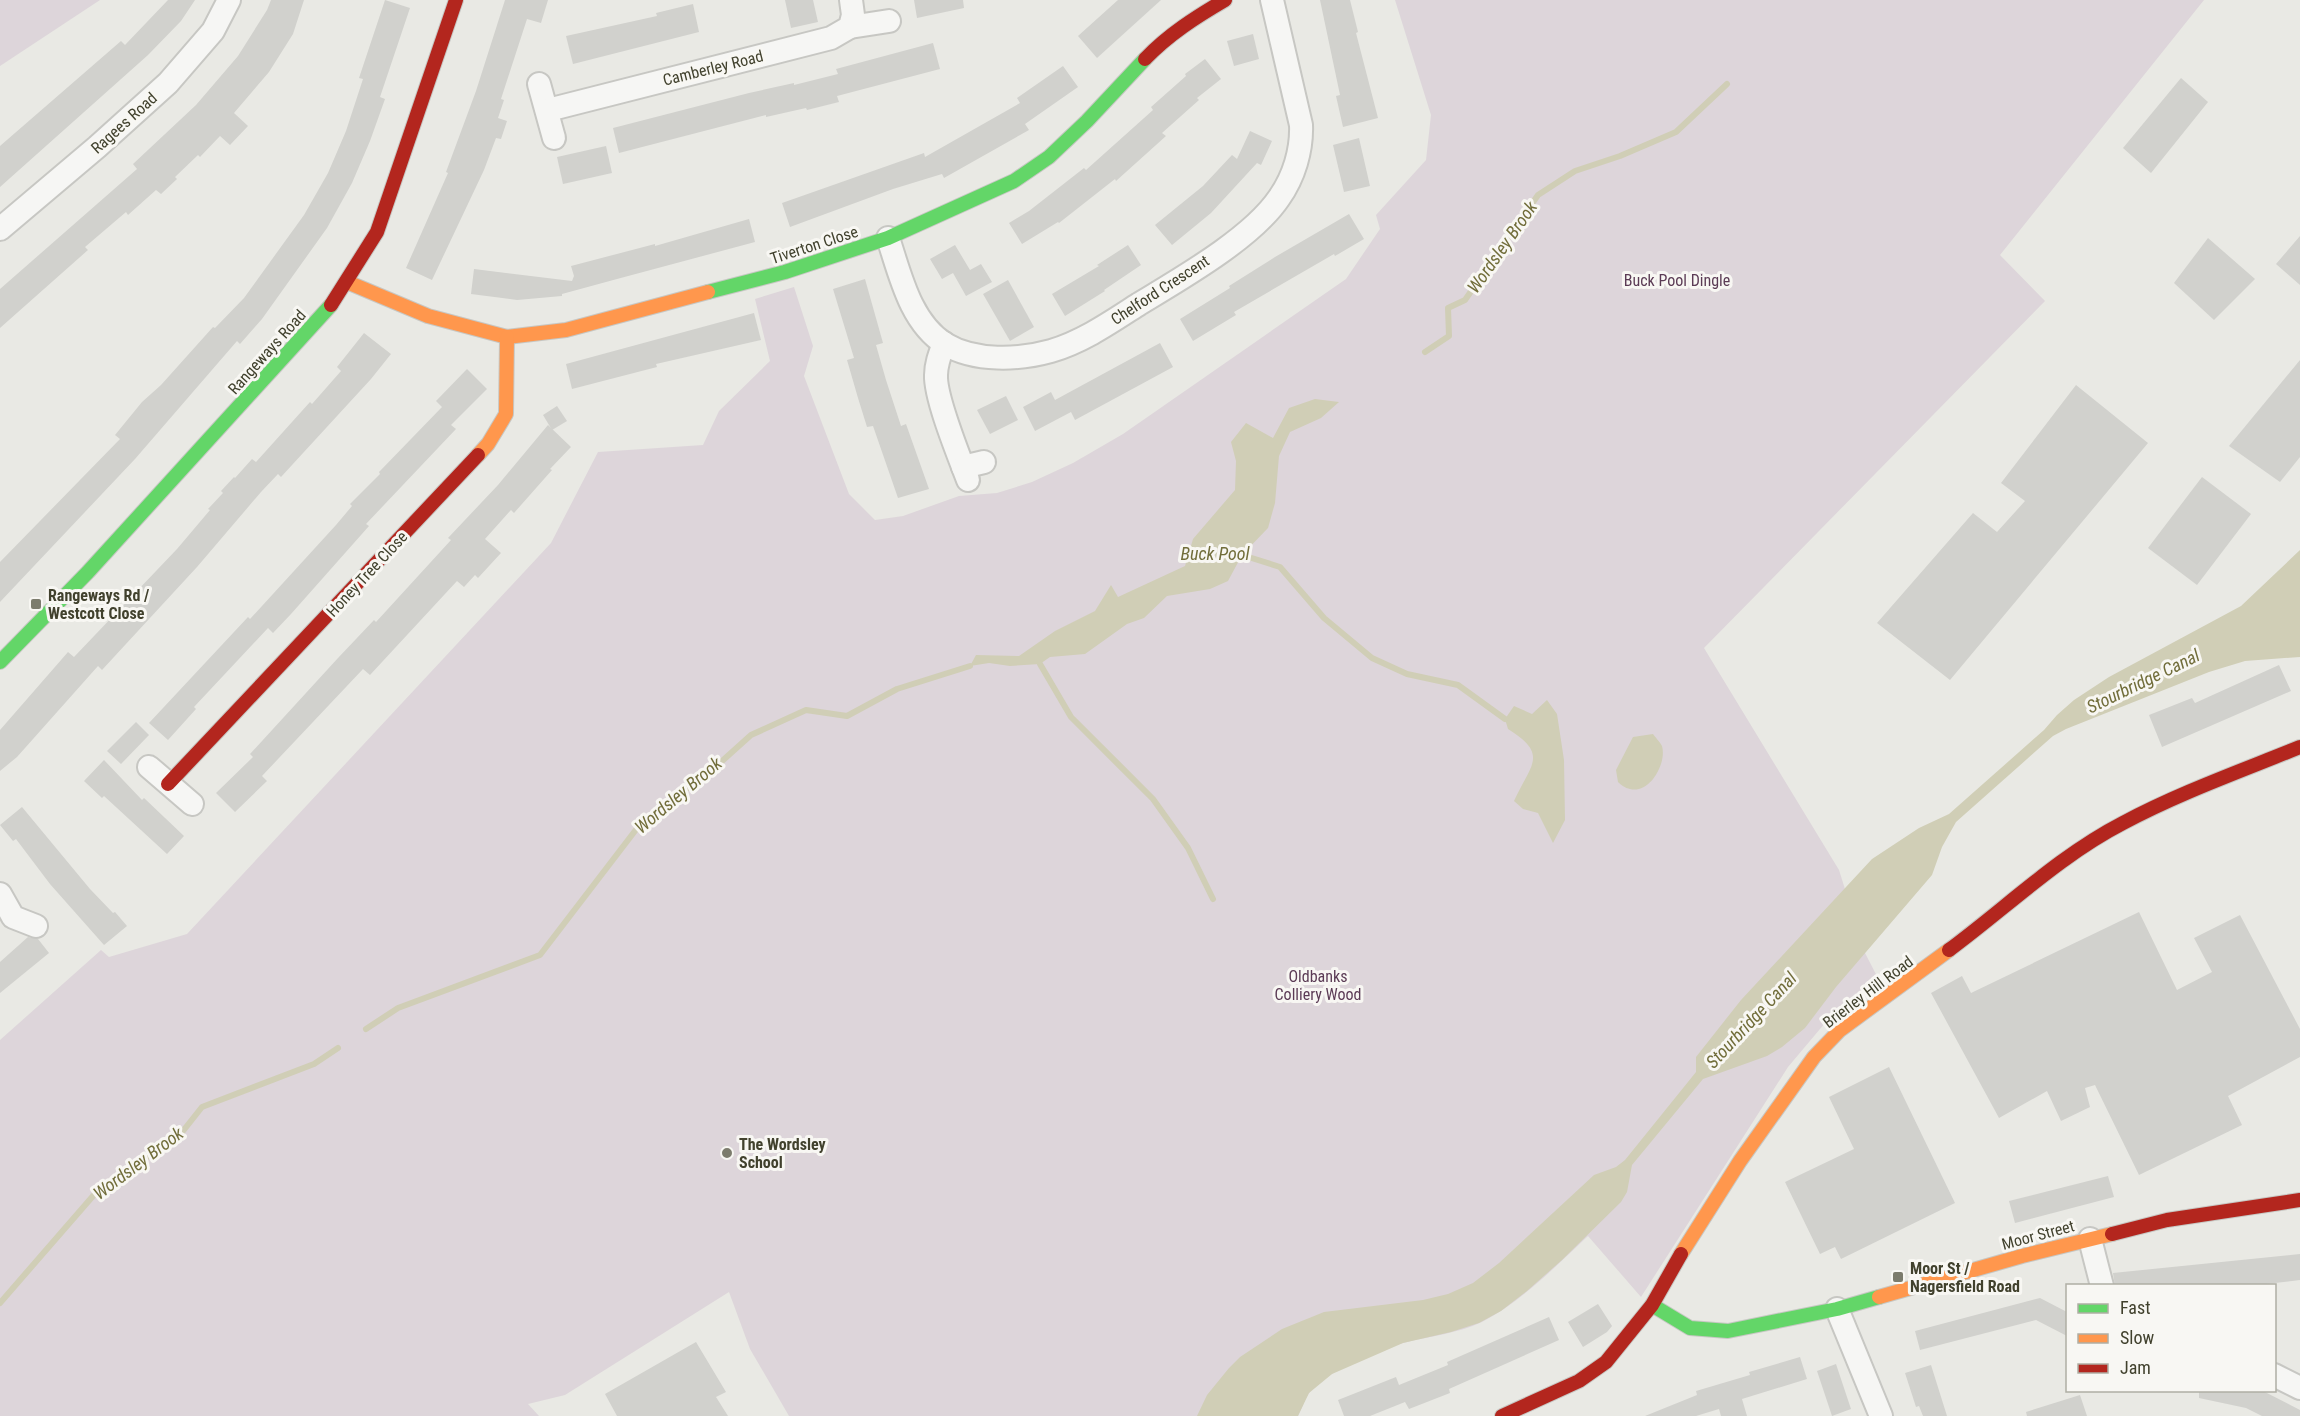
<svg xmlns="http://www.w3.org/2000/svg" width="2300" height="1416" viewBox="0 0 2300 1416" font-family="'Roboto Condensed',sans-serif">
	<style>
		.green { fill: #ddd5da }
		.water { fill: #d0ceb6 }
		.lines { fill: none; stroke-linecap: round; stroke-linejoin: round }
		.stream { stroke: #d0ceb6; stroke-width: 6 }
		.building { fill: #d1d1cd }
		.street-casing { stroke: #c7c7c3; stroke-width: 26 }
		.fast-casing { stroke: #c7c7c3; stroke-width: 16 }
		.slow-casing { stroke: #c7c7c3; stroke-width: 16 }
		.jam-casing { stroke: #c7c7c3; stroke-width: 16 }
		.street { stroke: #f6f6f4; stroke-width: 22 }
		.fast { stroke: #63d668; stroke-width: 14 }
		.slow { stroke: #ff974d; stroke-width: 14 }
		.jam { stroke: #b3261e; stroke-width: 14 }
		.poi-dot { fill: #7c7c6d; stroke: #f8f7f3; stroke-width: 2 }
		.labels { text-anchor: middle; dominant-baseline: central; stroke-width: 6; stroke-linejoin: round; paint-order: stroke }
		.street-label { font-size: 16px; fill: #41412d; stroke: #f8f7f3 }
		.park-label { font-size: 16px; fill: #5b3b55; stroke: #f8f7f3 }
		.poi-label { font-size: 16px; font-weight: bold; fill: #41412d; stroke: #f8f7f3; text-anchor: start }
		.water-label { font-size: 18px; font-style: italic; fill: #716d3a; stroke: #f8f7f3 }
	</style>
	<rect width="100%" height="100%" fill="#e9e9e4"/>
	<g class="green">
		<path d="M0,0h100l-100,66z"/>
		<path d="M1395,0h809l-204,255 45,46 -341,347 135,222 26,83 15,29 -44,28 -48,57 -147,230 -53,-61c-33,31 -66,65 -106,86 -23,11 -51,14 -75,20 -30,7 -76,27 -97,50 -5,6 -8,16 -12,24h-509l-39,-67 -21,-57 -164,103 -37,9 11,12h-539v-376l101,-90 8,7 78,-23 364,-391 47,-91 105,-7 16,-34 51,-50 -15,-62 39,-12 19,59 -9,30 45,118 26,26 28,-4 56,-20 38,-3 35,-11 41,-19 50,-29 223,-155 34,-50 -4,-14 50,-55 5,-45z"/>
	</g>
	<g class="water">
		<path d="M1315,399l24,3 -18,16 -31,14 -11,24 -4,47 -7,25 -26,27 -14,26 -18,8 -43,7 -23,22 -17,6 -42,30 -35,3 -10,7 -30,2 -21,-3 -19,3 6,-11 43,1 36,-25 40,-20 16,-26 7,12 67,-31 8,-27 42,-49 1,-29 -5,-19 15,-19 27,15 16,-30z"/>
		<path d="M2300,550v107l-55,4 -36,11 -143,57 -13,7 -97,86 -14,25 -10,28 -96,112 -31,41 -23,19 -15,9 -64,23 -71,86 -5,27 -6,10 -59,58 -35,31 -26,20 -22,12 -28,9 -48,11 -71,31 -23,19 -11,23h-101l10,-21 22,-27 11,-11 42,-28 42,-17 99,-12 25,-6 25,-11 26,-20 95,-88 22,-8 9,-7 71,-88v-15l45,-57 131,-141 47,-31 30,-14 95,-84 13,-15 17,-15 35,-23 132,-71z"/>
		<path d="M1547,700l10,14 7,46 1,60 -12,23 -15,-30 -15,-4 -9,-8c16,-36 36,-46 -6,-72l-3,-10 9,-13 18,8z"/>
		<path d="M1653,734c2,3 7,8 9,12 5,17 -12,48 -32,43 -5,-1 -9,-4 -12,-7l-2,-12 17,-33z"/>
	</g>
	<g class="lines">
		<g class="stream">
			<path d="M1425,352l24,-16 -1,-28 17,-8 73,-105 37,-24 45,-15 56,-24 51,-48"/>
			<path d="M1242,555l38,12 44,51 48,40 35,16 51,11 47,34"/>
			<path d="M1040,664l31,53 82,82 35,49 25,51"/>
			<path d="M366,1029l32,-21 142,-53 98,-128 83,-65 30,-27 55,-25 41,6 50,-27 73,-23"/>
			<path d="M0,1303l93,-107 90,-65 19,-24 112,-43 24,-16"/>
		</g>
	</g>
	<g class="building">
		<path d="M168,0h27l-14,21 -33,34 -148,132v-41l121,-105 4,4z"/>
		<path d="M271,0h33l-11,34 -24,38 -35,41 14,13 -18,19 -10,-9 -20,21 -2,-2 -23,22 2,2 -16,15 -5,-4 -28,25 -2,-3 -41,35 3,3 -88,78v-39l137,-120 -4,-5 63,-59 42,-49 29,-46z"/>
		<path d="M385,0l25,8 -30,89 5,2 -15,42 -18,42 -25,45 -65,91 -22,25 -3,-3 -102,118 -135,143v-40l120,-123 -5,-4 27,-33 19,-17 52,-58 2,1 29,-30 60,-83 24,-42 18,-42 17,-52 -4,-1z"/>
		<path d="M505,0h43l-7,23 -14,-4 -26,80 3,1 -6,18 9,3 -6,18 -5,-1 -12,32 -52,110 -26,-12 42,-95 -2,-1 30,-81z"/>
		<path d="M785,0h28l5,22 -27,6z"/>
		<path d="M914,0h49l1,8 -47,10z"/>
		<path d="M1118,0h43l-64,58 -19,-22z"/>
		<path d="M1320,0h30l8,32 -2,1 22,85 -35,9 -7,-31 4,-1z"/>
		<path d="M693,4l6,28 -126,32 -7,-28 91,-20 -1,-3z"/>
		<path d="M1253,34l6,25 -25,7 -7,-25z"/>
		<path d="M933,43l7,26 -103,27 2,6 -32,8 -1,-2 -40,9v-2l-147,38 -6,-25 136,-35 45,-10v2l44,-11 -2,-5z"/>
		<path d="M1205,59l16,20 -24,19 2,2 -37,33 4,3 -50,45 -1,-2 -56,44 -1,-1 -36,22 -13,-21 20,-12 55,-43 2,2 67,-60 -2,-3 35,-31 -1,-2z"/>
		<path d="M1063,66l15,21 -53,37 4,6 -85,48 -2,-4 -49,15 -103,38 -8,-24 142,-50 1,4 95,-54 -3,-5z"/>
		<path d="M2181,78l27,24 -57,71 -28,-25z"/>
		<path d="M1250,131l22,10 -11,24 -4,-2 -46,50 -39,32 -17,-20 48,-39 29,-31 5,4z"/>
		<path d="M1359,138l11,48 -26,6 -11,-47z"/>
		<path d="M606,146l6,27 -49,11 -6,-27z"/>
		<path d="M1349,214l15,25 -29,17 -1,-2 -100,58 2,3 -43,26 -13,-22 50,-31 -1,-2 46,-29z"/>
		<path d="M749,219l6,23 -138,37 -55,15v2l-45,4 -46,-6 3,-25 98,12 2,-5 -3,-10 84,-22v2z"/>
		<path d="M2300,236v49l-24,-21z"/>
		<path d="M2208,238l47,41 -41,41 -40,-37z"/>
		<path d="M955,245l15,25 11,-6 11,18 -26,14 -13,-23 -11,6 -12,-20z"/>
		<path d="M1128,245l13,20 -37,25 1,1 -40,25 -13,-22 47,-28 -2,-1z"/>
		<path d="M865,279l18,64 -7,2 10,35 15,46 5,-2 23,65 -31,9 -25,-72 -6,1 -9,-29 -11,-38 7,-2 -21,-69z"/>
		<path d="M1008,280l26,47 -24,14 -27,-47z"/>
		<path d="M754,313l7,27 -105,24 1,3 -85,22 -6,-25z"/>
		<path d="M364,333l27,21 -20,25 -90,98 -3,-3 -17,18 -64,75 -95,103 -4,-4 -81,91 -17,14v-41l68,-78 6,5 103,-108 33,-39 -2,-1 15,-16 -2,-2 13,-14 1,1 17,-19 4,3 54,-60 2,2 29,-33 -4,-4z"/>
		<path d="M1160,343l13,24 -98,53 -4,-8 -36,19 -12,-24 28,-15 4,8z"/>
		<path d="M2300,360v97l-20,25 -51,-36z"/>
		<path d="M467,369l20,20 -36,36 5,4 -90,95 3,2 -78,88 -18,19 -5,-5 -74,79 2,2 -28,31 -19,-17 99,-106 2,2 86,-94 16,-19 -2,-2 30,-30 -1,-2 63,-65 -6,-6z"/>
		<path d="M2076,385l72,58 -198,237 -73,-57 96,-110 24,19 28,-31 -24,-18z"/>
		<path d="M1006,396l12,24 -28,14 -13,-24z"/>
		<path d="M557,406l10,15 -15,9 -9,-15z"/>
		<path d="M548,425l23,22 -21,22 2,1 -38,43 -3,-3 -26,29 16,14 -23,25 -3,-3 -11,12 -7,-6 -87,94 -7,-6 -101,107 5,5 -32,31 -19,-19 37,-36 -3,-3 88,-96 36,-38 2,2 75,-82 -3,-2 50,-53z"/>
		<path d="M2202,477l49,37 -54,71 -49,-37z"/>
		<path d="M2279,665l12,26 -129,56 -13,-32 43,-17 3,5z"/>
		<path d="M136,722l13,13 -28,29 -14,-13z"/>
		<path d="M104,760l38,40 2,-2 40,38 -17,18 -63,-58 -2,2 -18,-17z"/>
		<path d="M22,807l68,82 23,24 2,-1 12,14 -23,19 -54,-61 -34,-45 -3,2 -13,-16z"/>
		<path d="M2139,912l38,78 35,-18 -18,-34 46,-23 60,114v28l-72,39 14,29 -103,50 -44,-90 -10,3 5,19 -29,14 -14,-30 -48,27 -68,-125 31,-17 9,17z"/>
		<path d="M28,937l10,2 11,14 -49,40v-31z"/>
		<path d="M1889,1067l66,136 -114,56 -6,-12 -15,7 -35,-72 69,-33 -25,-52z"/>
		<path d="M2108,1176l6,21 -99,26 -6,-22z"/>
		<path d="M2300,1254v26l-51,6h-134l-2,-13z"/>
		<path d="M2040,1298l27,14v24l-31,-16 -116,30 -5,-19z"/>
		<path d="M1598,1304l14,22 -5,6 -24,15 -15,-25z"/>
		<path d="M1549,1317l10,23 -110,49 1,4 -41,16 -4,-7 -35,14h-26l-6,-16 58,-23 3,8 49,-20 -1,-3z"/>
		<path d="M696,1342l30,50 -10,5 12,19h-111l-12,-22z"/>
		<path d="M1800,1357l7,22 -65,20 5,17h-26l-2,-7 -23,7h-51l52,-21 -1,-4 54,-16 -1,-3z"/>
		<path d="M1836,1364l15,45 -19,7 -15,-45z"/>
		<path d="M1931,1365l16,51h-24l-4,-10 -3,1 -11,-34z"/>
		<path d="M2199,1390h62l39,20v6h-38l-16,-8 -47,-10z"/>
		<path d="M2080,1395l7,21h-60l-1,-4z"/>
	</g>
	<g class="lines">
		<defs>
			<g id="street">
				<path d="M850,27l39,-6"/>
				<path d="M539,84l15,54"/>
				<path d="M548,110l283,-72 19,-11 3,-12 -2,-15"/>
				<path d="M0,229l97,-82 71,-64 45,-52 16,-31"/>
				<path d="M888,238c12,36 22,84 57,106 30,18 74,16 106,7 33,-10 60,-29 88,-47 43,-26 113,-66 140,-106 15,-21 23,-48 22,-73l-29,-125"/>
				<path d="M944,343c-4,11 -8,21 -8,32 -1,23 23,81 32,105"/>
				<path d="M963,467l21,-5"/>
				<path d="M149,767l43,37"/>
				<path d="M0,894l13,23 23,9"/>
				<path d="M2090,1239l12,47"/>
				<path d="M1837,1309l44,107"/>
				<path d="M2274,1375l26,13"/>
			</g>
			<g id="fast">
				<path d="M708,292l77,-20 103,-34 126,-57 35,-24 38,-36 58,-62"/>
				<path d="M0,662l88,-90 243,-267"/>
				<path d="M1652,1305l38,23 38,3 109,-22 42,-12"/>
			</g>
			<g id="slow">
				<path d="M347,282l81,34 79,21 59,-7 142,-38"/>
				<path d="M478,455l10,-11 18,-30 1,-77"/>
				<path d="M1681,1254l59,-93 74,-104 26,-27 109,-80"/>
				<path d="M1879,1297l143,-41 90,-22"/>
			</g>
			<g id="jam">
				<path d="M1145,59c24,-25 51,-42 80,-59"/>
				<path d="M331,305l46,-73 79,-232"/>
				<path d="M168,784l310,-329"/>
				<path d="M1949,950c57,-42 110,-94 174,-127 56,-30 118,-52 177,-76"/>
				<path d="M2112,1234l55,-14 133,-20"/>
				<path d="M1502,1416l77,-35 27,-19 46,-57 29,-51"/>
			</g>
		</defs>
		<use href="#street" class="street-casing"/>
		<use href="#fast" class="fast-casing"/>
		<use href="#slow" class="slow-casing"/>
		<use href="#jam" class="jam-casing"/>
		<use href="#street" class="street"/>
		<use href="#fast" class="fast"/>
		<use href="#slow" class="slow"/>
		<use href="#jam" class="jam"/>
	</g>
	<g class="poi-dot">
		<rect x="30" y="598" width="12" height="12" rx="3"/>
		<circle cx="727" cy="1153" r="6"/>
		<rect x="1892" y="1271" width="12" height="12" rx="3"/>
	</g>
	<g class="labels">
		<g class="street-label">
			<text transform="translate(713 68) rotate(-14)">Camberley Road</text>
			<text transform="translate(124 123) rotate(-42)">Ragees Road</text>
			<text transform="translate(814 245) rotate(-18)">Tiverton Close</text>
			<text transform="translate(1160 290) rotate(-33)">Chelford Crescent</text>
			<text transform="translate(267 352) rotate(-48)">Rangeways Road</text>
			<text transform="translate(367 574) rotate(-47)">Honey Tree Close</text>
			<text transform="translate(1868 992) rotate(-37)">Brierley Hill Road</text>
			<text transform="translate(2038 1235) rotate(-15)">Moor Street</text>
		</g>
		<g class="park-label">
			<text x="1677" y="280">Buck Pool Dingle</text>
			<text x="1318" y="976">Oldbanks<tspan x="1318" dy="18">Colliery Wood</tspan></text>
		</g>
		<g class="poi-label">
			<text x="48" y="595">Rangeways Rd /<tspan x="48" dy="18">Westcott Close</tspan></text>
			<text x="739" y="1144">The Wordsley<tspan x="739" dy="18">School</tspan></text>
			<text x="1910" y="1268">Moor St /<tspan x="1910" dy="18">Nagersfield Road</tspan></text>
		</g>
		<g class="water-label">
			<text transform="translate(1502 247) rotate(-55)">Wordsley Brook</text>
			<text x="1215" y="553">Buck Pool</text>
			<text transform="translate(2143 681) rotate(-26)">Stourbridge Canal</text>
			<text transform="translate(678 795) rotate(-40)">Wordsley Brook</text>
			<text transform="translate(1751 1020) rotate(-47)">Stourbridge Canal</text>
			<text transform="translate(138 1163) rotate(-37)">Wordsley Brook</text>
		</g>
	</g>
	<rect x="2066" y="1284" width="210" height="108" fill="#f8f7f3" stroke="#afaea4" stroke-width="1.5"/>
	<rect x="2078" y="1304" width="30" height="9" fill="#63d668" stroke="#afaea4" stroke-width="1.5"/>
	<text x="2120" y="1314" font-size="18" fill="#41412d">Fast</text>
	<rect x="2078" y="1334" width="30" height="9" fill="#ff974d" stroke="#afaea4" stroke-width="1.5"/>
	<text x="2120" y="1344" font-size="18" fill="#41412d">Slow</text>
	<rect x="2078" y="1364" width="30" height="9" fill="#b3261e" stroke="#afaea4" stroke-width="1.5"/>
	<text x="2120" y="1374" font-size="18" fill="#41412d">Jam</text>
</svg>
